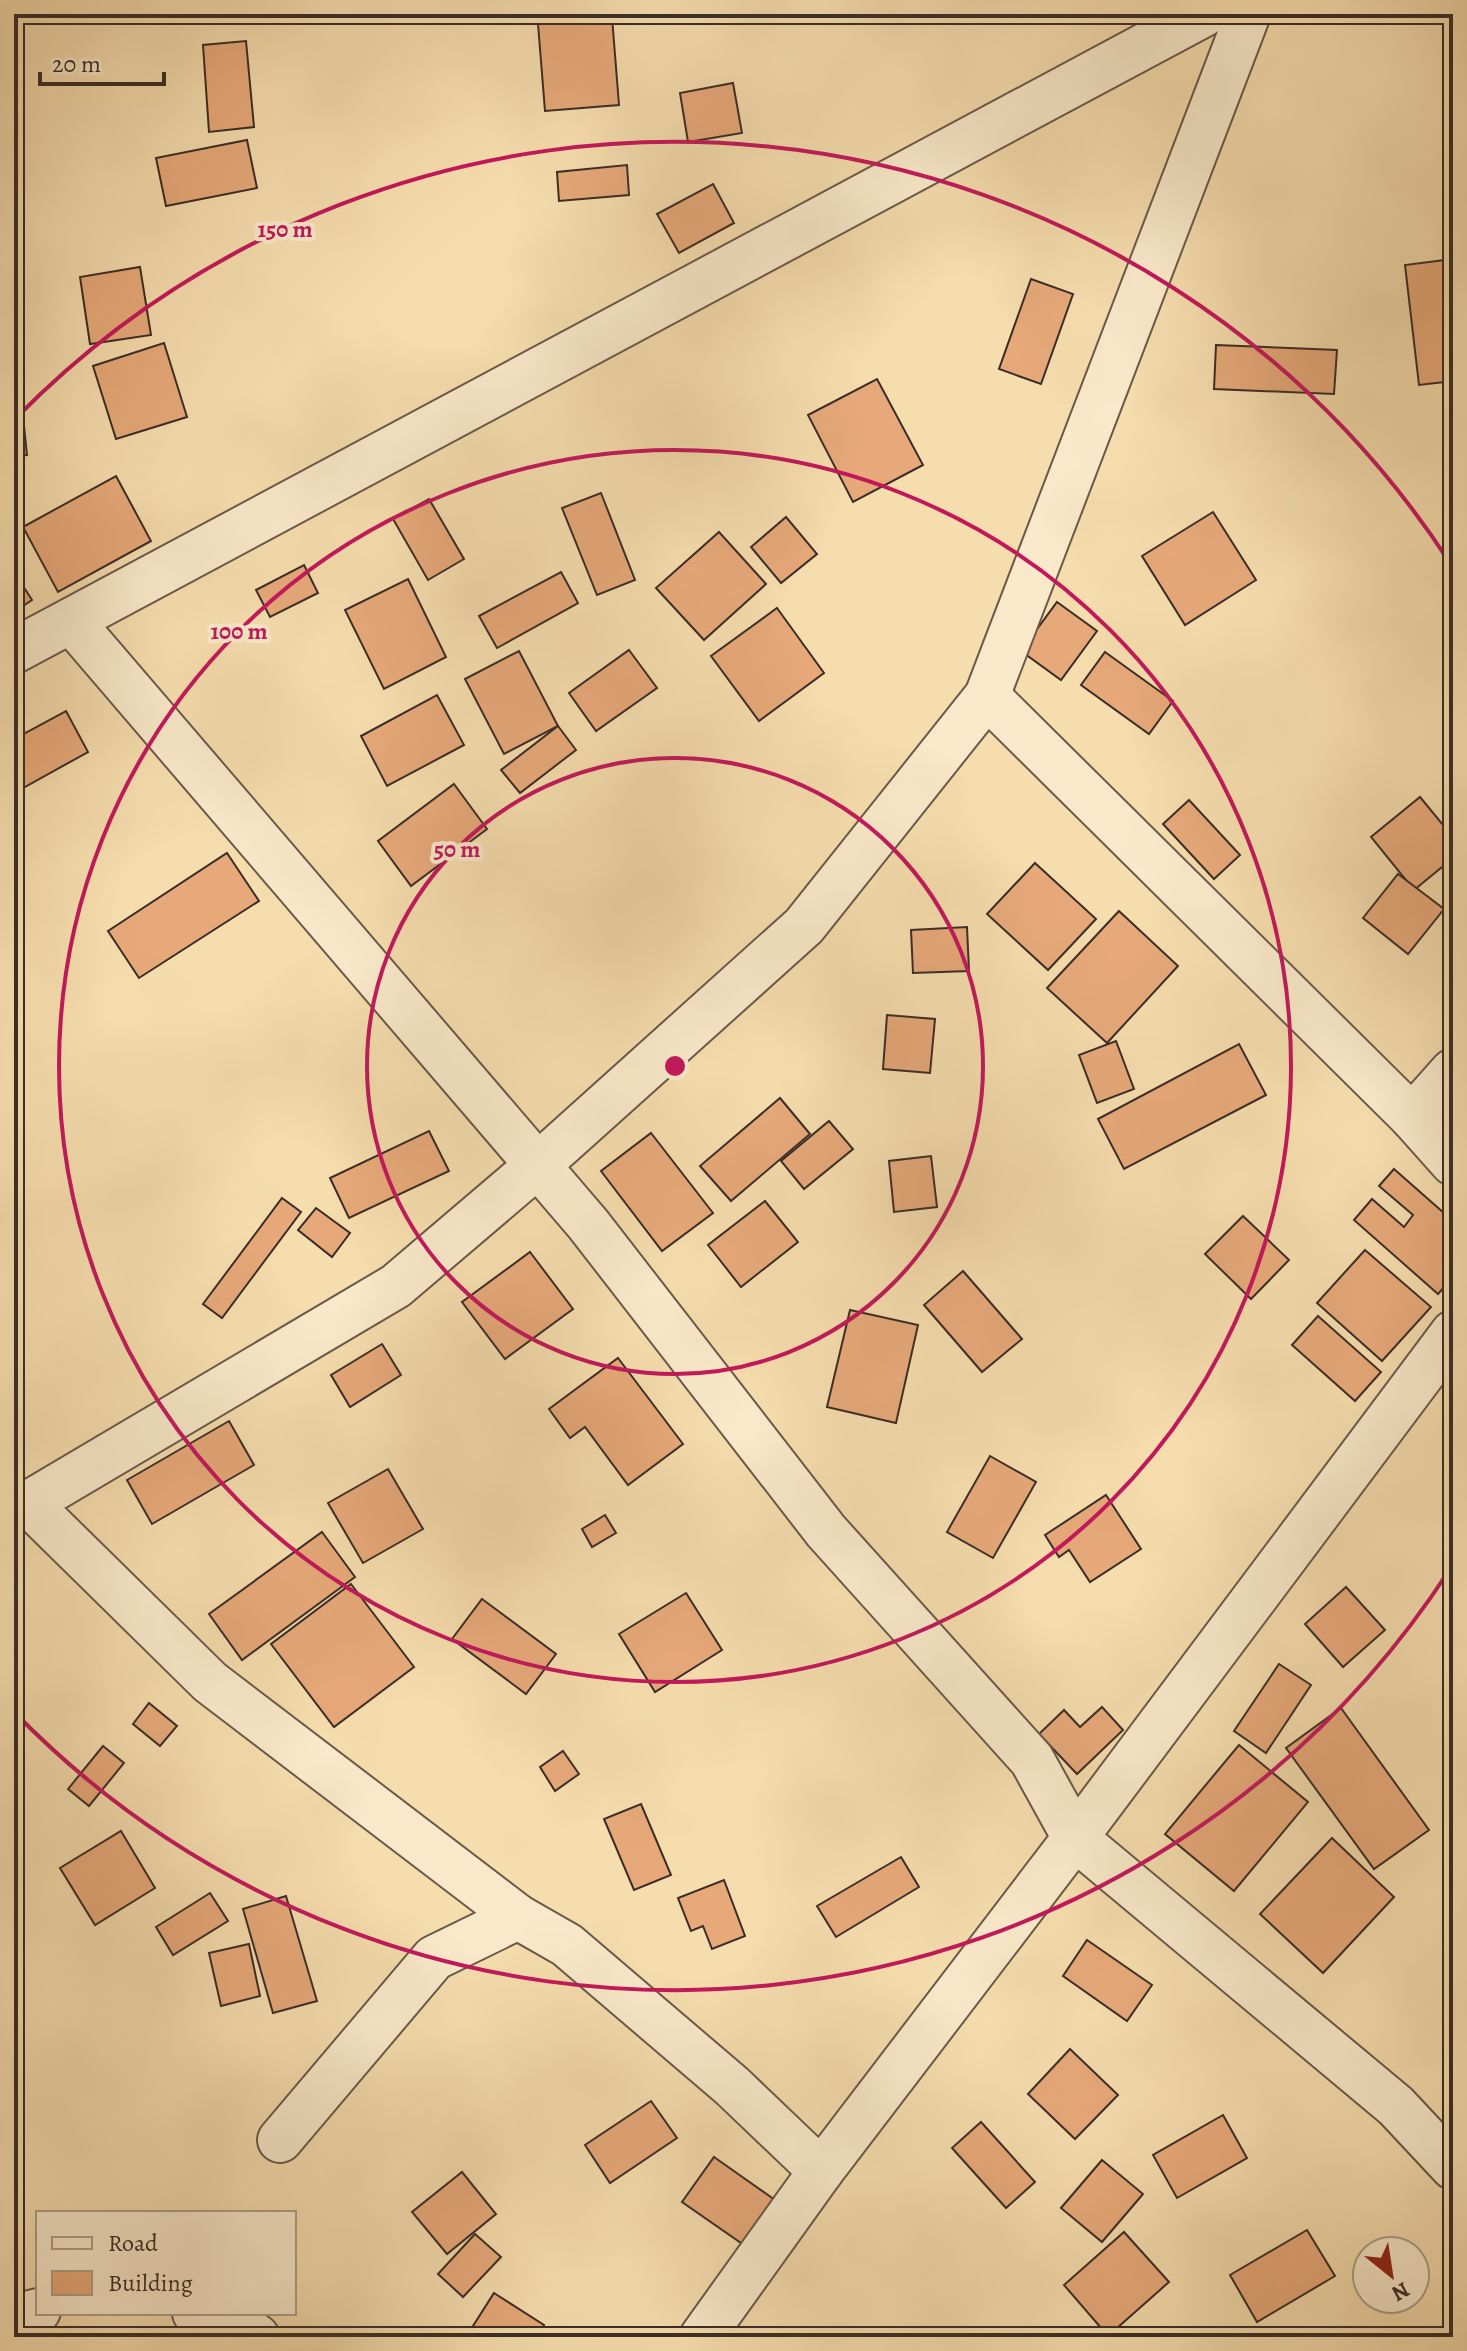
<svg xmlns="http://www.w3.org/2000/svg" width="1467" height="2351" font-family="Alegreya,serif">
<rect width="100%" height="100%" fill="#f6ddae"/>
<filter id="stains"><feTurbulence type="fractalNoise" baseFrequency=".0025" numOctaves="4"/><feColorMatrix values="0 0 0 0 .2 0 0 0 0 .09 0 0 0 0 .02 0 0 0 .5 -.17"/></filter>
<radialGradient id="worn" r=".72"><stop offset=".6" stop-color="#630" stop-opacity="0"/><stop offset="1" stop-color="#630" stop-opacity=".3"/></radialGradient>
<g fill="#e7a97a" stroke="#3a2d27" stroke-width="2">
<path d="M612,17l7,88 -74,6 -7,-87z"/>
<path d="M246,41l8,86 -45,5 -6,-87z"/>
<path d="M733,83l9,50 -54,9 -8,-49z"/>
<path d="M247,140l10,48 -91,18 -10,-48z"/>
<path d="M627,165l2,30 -70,6 -2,-29z"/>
<path d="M713,184l21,39 -55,30 -22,-39z"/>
<path d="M1453,259v122l-34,4 -14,-120z"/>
<path d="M140,267l11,68 -61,9 -10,-67z"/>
<path d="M1031,279l42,15 -32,90 -42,-15z"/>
<path d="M164,343l23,74 -71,22 -23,-73z"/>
<path d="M1216,345l121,5 -3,44 -120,-5z"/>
<path d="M877,379l46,86 -70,37 -45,-87z"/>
<path d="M23,416l4,39 -13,1v-39z"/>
<path d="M116,476l35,65 -93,51 -35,-65z"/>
<path d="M601,493l34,87 -38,15 -35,-87z"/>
<path d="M429,499l35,60 -36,21 -35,-61z"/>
<path d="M1213,512l43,68 -71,45 -43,-69z"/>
<path d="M786,517l31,37 -36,29 -30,-36z"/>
<path d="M719,532l47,52 -62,56 -48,-52z"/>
<path d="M304,565l14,28 -48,24 -14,-27z"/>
<path d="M14,572l18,28 -18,12z"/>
<path d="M561,572l17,31 -81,45 -18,-32z"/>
<path d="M408,579l38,78 -62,32 -39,-79z"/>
<path d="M1057,602l40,29 -36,49 -40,-29z"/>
<path d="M777,608l47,65 -65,48 -48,-65z"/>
<path d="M629,650l28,38 -61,43 -27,-38z"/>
<path d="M519,651l39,75 -54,28 -39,-75z"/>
<path d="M1105,652l68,49 -24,33 -68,-49z"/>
<path d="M437,695l27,50 -77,41 -26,-50z"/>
<path d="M66,711l22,41 -74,41v-54z"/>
<path d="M558,726l18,24 -56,43 -19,-23z"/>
<path d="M454,784l33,45 -76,57 -33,-45z"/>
<path d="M1420,797l33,40v21l-39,32 -43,-53z"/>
<path d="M1189,800l51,55 -26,24 -51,-55z"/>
<path d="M227,853l32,48 -120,77 -31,-47z"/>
<path d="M1035,863l61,56 -48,51 -61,-56z"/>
<path d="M1398,874l46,35 -36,45 -45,-36z"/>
<path d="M1119,911l59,55 -71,77 -60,-55z"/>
<path d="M967,927l2,44 -56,2 -2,-43z"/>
<path d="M887,1015l48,4 -5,54 -47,-4z"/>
<path d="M1116,1041l18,48 -37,14 -18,-48z"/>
<path d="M1239,1044l27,51 -142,74 -26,-50z"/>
<path d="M780,1098l30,36 -79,67 -31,-35z"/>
<path d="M829,1121l24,28 -49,40 -23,-28z"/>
<path d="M429,1131l20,40 -100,47 -19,-40z"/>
<path d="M651,1133l62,80 -51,38 -61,-80z"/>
<path d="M931,1156l6,51 -43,5 -5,-51z"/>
<path d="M1394,1169l59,52v56l-15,17 -84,-74 18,-21 32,28 9,-12 -34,-29z"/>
<path d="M282,1198l19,14 -79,106 -19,-14z"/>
<path d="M765,1201l33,41 -57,45 -33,-42z"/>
<path d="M316,1208l34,25 -18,24 -34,-27z"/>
<path d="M1243,1216l46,44 -38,39 -46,-45z"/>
<path d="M1365,1250l66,57 -49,54 -65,-58z"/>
<path d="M530,1252l43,57 -68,50 -43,-57z"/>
<path d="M963,1271l59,68 -40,33 -58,-67z"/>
<path d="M850,1310l68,15 -22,98 -69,-16z"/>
<path d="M1318,1316l63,56 -26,29 -63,-56z"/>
<path d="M382,1344l19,31 -51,32 -19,-32z"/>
<path d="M618,1358l65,86 -55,41 -43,-58 -15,11 -21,-29z"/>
<path d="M229,1421l25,44 -102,59 -25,-44z"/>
<path d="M990,1456l46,26 -43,76 -46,-26z"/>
<path d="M388,1469l35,60 -60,34 -35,-60z"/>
<path d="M1106,1495l35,54 -51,33 -21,-32 -10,7 -14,-22z"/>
<path d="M605,1515l11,18 -24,14 -10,-18z"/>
<path d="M322,1532l33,45 -113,83 -33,-46z"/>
<path d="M351,1584l63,83 -80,60 -63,-83z"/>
<path d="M1346,1587l39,43 -42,37 -38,-43z"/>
<path d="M686,1593l36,57 -67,42 -36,-58z"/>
<path d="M482,1599l74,55 -30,40 -74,-55z"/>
<path d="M1279,1664l32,21 -45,68 -32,-22z"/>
<path d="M149,1703l28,23 -17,20 -27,-22z"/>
<path d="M1102,1707l21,23 -46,44 -38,-40 25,-24 16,17z"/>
<path d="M1341,1708l88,122 -55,39 -88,-121z"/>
<path d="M1239,1745l69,57 -74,89 -69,-57z"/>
<path d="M103,1746l21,17 -35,43 -21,-17z"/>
<path d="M563,1751l16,23 -24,17 -15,-24z"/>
<path d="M641,1804l30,71 -37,15 -30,-71z"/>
<path d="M121,1831l34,57 -60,37 -35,-57z"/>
<path d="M1332,1838l62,59 -71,76 -63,-59z"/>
<path d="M901,1857l18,30 -83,50 -19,-31z"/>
<path d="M724,1880l21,56 -33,13 -9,-23 -12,5 -13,-33z"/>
<path d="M210,1893l18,28 -55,34 -17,-28z"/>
<path d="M286,1896l31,105 -44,12 -30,-104z"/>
<path d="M1087,1940l65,45 -25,36 -64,-45z"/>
<path d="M249,1944l11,52 -39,10 -12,-53z"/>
<path d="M1070,2049l48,46 -43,44 -47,-45z"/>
<path d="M651,2101l26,37 -67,45 -25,-38z"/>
<path d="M1223,2115l24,43 -70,40 -24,-43z"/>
<path d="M981,2122l54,60 -29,26 -54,-60z"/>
<path d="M714,2157l61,43 -31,45 -62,-43z"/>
<path d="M1102,2160l41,34 -41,48 -41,-34z"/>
<path d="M462,2172l34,42 -49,40 -35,-42z"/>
<path d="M1307,2230l28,46 -78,46 -27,-47z"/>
<path d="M1124,2232l45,50 -61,54 -44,-51z"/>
<path d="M475,2234l26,23 -38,40 -25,-23z"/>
<path d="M494,2293l50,32 -8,12h-70z"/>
</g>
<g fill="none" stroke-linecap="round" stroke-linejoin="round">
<defs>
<g id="minor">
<path d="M72,622l516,602 238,307 206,229 43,78 321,268 57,61"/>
<path d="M14,651l1190,-637"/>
<path d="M987,696l425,421 41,46"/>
<path d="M1412,1117l41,-46"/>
<path d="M28,1503l182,179 308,235"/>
<path d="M14,1512l382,-226 142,-121 266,-239 183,-230 261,-682"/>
<path d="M280,2140l154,-182 84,-41 49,28 165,141 89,85"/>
<path d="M195,2313l39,7 23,17"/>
<path d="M14,2317l24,-6"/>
<path d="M702,2337l119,-166 254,-333 378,-505"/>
</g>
</defs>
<use href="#minor" stroke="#695949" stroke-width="48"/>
<use href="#minor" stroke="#f9e9ca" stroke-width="44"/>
</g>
<g fill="none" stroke="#c2185b" stroke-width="4">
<circle cx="675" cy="1066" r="308"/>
<circle cx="675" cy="1066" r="616"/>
<path d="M1450 1569A924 924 0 0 1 16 1714M16 418A924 924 0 0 1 1450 563"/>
</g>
<circle cx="675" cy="1066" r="12" fill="#c2185b" stroke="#f9e9ca" stroke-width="4"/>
<g font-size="24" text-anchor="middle" font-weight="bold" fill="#c2185b" stroke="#f9e9ca" stroke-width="8" stroke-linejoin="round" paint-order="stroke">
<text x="285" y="237">150 m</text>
<text x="239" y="639">100 m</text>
<text x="457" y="857">50 m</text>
</g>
<rect width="1467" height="2351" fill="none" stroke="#f6ddae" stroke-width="48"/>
<rect x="16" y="16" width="1435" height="2319" fill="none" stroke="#3a2d27" stroke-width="4"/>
<rect x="24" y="24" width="1419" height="2303" fill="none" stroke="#3a2d27" stroke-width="2"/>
<rect x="36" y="2211" width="260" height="104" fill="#f9e9ca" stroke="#ad9e89" stroke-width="2"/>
<rect x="52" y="2237" width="40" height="12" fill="#f9e9ca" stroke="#ad9e89" stroke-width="2"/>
<text x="108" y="2251" font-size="24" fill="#3a2d27">Road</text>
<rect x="52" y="2271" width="40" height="24" fill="#e7a97a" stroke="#ad9e89" stroke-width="2"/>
<text x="108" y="2291" font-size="24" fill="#3a2d27">Building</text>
<g transform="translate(1391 2275) rotate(150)"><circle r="38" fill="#f9e9ca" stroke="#ad9e89" stroke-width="2"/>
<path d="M0-6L14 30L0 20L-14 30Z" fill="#8f2418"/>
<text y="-12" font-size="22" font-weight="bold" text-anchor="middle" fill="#3a2d27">N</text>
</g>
<path d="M40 72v12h124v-12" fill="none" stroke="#3a2d27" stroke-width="4"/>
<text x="52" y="72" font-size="24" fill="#3a2d27" stroke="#f9e9ca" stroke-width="6" paint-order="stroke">20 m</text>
<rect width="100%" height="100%" filter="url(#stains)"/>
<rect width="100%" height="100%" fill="url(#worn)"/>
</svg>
